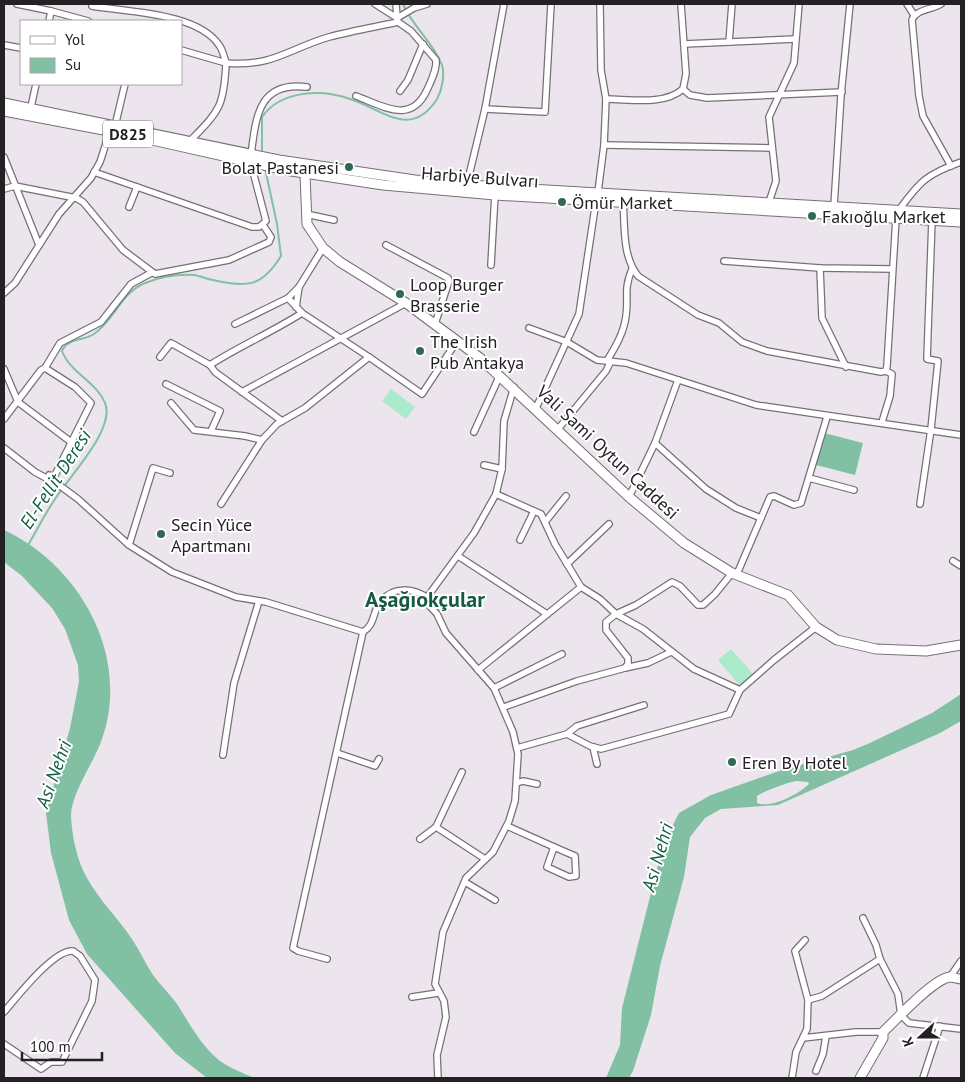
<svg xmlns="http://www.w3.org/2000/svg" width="965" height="1082" font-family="'PT Sans',sans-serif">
<rect width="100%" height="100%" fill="#ede5ed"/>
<g fill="#abeacb">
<path d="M391,389l24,18 -9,12 -24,-18z"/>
<path d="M731,649l23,26 -13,12 -23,-27z"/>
</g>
<g fill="#81c0a2" fill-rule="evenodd">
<path d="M824,433l39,10 -8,32 -39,-10z"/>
<path d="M4,530c75,35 126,124 99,206 -7,24 -32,56 -32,80 1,20 6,45 16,62 12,22 31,40 45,61 8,12 13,24 21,36 7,10 17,19 24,29 13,20 24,42 43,57 10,7 23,12 34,17h-47l-32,-25 -88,-99 -18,-34 -18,-67 -5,-40 24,-85 9,-46 -1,-17 -13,-36 -13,-21 -30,-32 -18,-14z"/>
<path d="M961,694v27l-21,12 -162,72 -57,4 -16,9 -15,19 -6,40 -24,89 -9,49 -18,56 -4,7h-23l14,-33 2,-37 41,-163 16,-32 32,-18 71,-25 71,-20 17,-7 62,-30zM798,781l10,1 1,2c-10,10 -38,25 -52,19v-7c6,-4 33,-15 41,-15z"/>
</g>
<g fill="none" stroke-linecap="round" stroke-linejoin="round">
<g stroke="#81c0a2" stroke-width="2">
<path d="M262,153v-36c19,-27 59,-28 88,-18 32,10 61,41 87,0 5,-9 8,-24 5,-34 -9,-23 -30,-39 -39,-61"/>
<path d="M28,545c9,-15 17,-31 27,-46 13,-21 61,-70 50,-96 -8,-21 -35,-30 -43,-52 5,-13 22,-10 32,-17 21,-15 27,-41 51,-51 15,-6 33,-9 49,-8 6,1 13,4 19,5 34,8 49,7 68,-24l-4,-32 -12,-56"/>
</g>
<defs>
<g id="street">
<path d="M17,4l34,7"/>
<path d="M94,4l-2,2c36,6 106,7 127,39 4,5 5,12 7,18"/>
<path d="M375,4l22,14 -1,-14"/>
<path d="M907,4l7,11"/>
<path d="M941,4c-9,6 -25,5 -29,16l7,76 4,20 28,50"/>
<path d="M49,21l2,-10 37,10"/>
<path d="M729,42l3,-38"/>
<path d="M684,44l111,-5"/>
<path d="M4,45l17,3"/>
<path d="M181,50l45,13"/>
<path d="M683,89l7,6 17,3 135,-6"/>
<path d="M400,91l8,-11 15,-36"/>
<path d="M356,96c27,10 55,29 71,-6 4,-9 10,-20 9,-30l-25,-29 -13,-9"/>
<path d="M606,99c23,0 58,7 77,-10l3,-15 -5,-70"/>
<path d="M31,107l5,-23"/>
<path d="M485,109l60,3 6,-108"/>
<path d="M115,126l10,-42"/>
<path d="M189,142c30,-31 35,-34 37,-79 47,4 62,-14 103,-26 23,-6 46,-10 69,-15l-1,-4 17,-10 13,-4"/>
<path d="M604,145l168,3"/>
<path d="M251,155c5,-38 7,-74 56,-68"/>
<path d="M4,157l35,88"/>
<path d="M94,172l158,55h7l7,-6 -15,-57"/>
<path d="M466,188l19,-79 19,-105"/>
<path d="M4,189l11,-3 61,12 7,4 40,48 32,24 74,-14 40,-18 2,-5 -8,-12"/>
<path d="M598,192l6,-47 2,-46 -5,-29 -1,-66"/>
<path d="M623,202c2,24 -1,54 15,74l60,39 21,8 23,19 25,9 114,21 5,-1 1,-5 9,-148"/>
<path d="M769,202l7,-21 -7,-64 25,-54 5,-59"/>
<path d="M834,206l7,-111 9,-91"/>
<path d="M129,207l8,-20"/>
<path d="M899,210c21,-29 28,-36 62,-48"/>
<path d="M306,214l28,6"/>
<path d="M386,245l62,33 1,3 -14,43"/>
<path d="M323,248l-24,39 -11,11 14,15 67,44"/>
<path d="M724,261l96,7 72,1"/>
<path d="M491,265l4,-71"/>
<path d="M820,268l2,50 24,49"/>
<path d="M4,293l11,-10 44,-69 32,-36 9,-16 10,-31"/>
<path d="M296,307l3,-20"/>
<path d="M235,324l53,-26"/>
<path d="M529,328l38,14 30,18 29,3 130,42 205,30"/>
<path d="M160,357l11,-14 39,22"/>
<path d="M608,359c8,-13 16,-27 18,-43 3,-20 -3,-25 6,-47"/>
<path d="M45,368l15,-25 41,-21 30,-38 20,-11"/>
<path d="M4,369l14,33 53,40"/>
<path d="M166,384l54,27 -9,20"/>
<path d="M242,392l164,-89"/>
<path d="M171,403l23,27 51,6 17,4 15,-16 28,-16 64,-51 53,37 35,-53"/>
<path d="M536,408l43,-94 17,-113"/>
<path d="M4,419l37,-49 4,-2 30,19 16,16 -37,74 -5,-2"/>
<path d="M282,421l-67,-49 -5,-7c30,-19 62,-33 92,-52"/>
<path d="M882,422l8,-26 2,-22 -6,-3"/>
<path d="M558,429l48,-58 5,-10"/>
<path d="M474,432l26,-57"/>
<path d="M655,443l51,46 30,19 25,10"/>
<path d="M4,448l31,24 24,13 19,14 51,46 43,27 64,25 30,5 97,30c13,-8 9,-21 18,-31 13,-15 31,-13 47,-3"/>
<path d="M484,465l18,4"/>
<path d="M809,478l45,12"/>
<path d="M496,494l45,20 14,30 26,43 19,12 16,15 20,-9 36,-23 8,4 18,19h5l12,-11 17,-21"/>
<path d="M629,497l26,-54 23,-63"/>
<path d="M221,504l41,-64"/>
<path d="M920,504l11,-75 7,-68 -11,-2 5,-139"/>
<path d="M545,522l21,-26"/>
<path d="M520,540l14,-29"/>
<path d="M129,545l24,-77 17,5"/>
<path d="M458,556l89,58"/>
<path d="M953,561l8,5"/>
<path d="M567,564l42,-40"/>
<path d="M737,574l33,-77 4,-1 20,9 7,-2 26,-86"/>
<path d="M625,668l23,-5 23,-11"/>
<path d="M478,670l103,-83"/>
<path d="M494,688l68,-34"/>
<path d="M504,707l73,-26 48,-13 3,-4v-6l-22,-28v-8l10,-8 27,15 51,40 46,21"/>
<path d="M567,734l10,-8 67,-21"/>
<path d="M593,747l4,17"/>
<path d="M517,748l50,-14 23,12 11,3 128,-35 11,-24 34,-30 42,-33"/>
<path d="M337,753l38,13 4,-7"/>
<path d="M223,755l11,-72 25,-82"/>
<path d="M517,783l6,-2 14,3"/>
<path d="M507,826l47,21"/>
<path d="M436,827l26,-55"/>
<path d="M420,839l16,-12 49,32"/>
<path d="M554,847l21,9 1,20 -7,1 -22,-10z"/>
<path d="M465,882l30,18"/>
<path d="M863,918l13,27 4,14"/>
<path d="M327,959l-29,-8 -5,-3 70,-316"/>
<path d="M950,977l11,-16"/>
<path d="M412,997l26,-4"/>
<path d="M808,1000l14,-4 58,-37 18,35 3,21 8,8 52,6"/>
<path d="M4,1012c13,-15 50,-63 69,-61l7,5 15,24 -3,21 -30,61h-11l-10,7 -37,-25"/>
<path d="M803,1038l53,-6h27"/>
<path d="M816,1071l7,-17 3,-18"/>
<path d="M438,1078l-1,-23 9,-38 -2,-16 -9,-17 8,-52 23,-54 27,-26 16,-31 6,-20 3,-47 -5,-22 -19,-44 -48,-55 -9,-19 -10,-11 1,-7 46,-63 22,-39 6,-25 2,-48 10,-34"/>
<path d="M792,1078l4,-26 11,-23 1,-29 -13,-49 10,-11"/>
<path d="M923,1078l17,-52"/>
</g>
<g id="secondary">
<path d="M305,174l2,50 16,24 17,14 66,41 74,55 149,139 55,46 48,30 56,22 28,32 21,13 39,9 50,2 35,-6"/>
<path d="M860,1078l23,-40v-6c13,-12 50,-53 67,-55 3,0 8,2 11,2"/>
</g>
<g id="primary">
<path d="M4,103l275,57 136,20 81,7 465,27"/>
<path d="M4,111l126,24 155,35 98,15 112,10 466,27"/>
</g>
</defs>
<use href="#street" stroke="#767076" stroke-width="8"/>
<use href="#secondary" stroke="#767076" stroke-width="11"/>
<use href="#primary" stroke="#767076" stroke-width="11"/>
<use href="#street" stroke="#fff" stroke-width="5.5"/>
<use href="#secondary" stroke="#fff" stroke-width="9"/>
<use href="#primary" stroke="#fff" stroke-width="9"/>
</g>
<g fill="#316950" stroke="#fff" stroke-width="2">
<circle cx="349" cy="167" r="5"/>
<circle cx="562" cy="202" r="5"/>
<circle cx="812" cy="216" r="5"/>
<circle cx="400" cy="294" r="5"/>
<circle cx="420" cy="351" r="5"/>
<circle cx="161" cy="534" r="5"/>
<circle cx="732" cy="762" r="5"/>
</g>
<g text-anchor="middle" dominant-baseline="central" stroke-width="4" stroke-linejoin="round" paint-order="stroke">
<rect fill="#fff" stroke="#656465" stroke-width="1" x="103" y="120.5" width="50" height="27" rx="4"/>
<g font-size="16" font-weight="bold" fill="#232123">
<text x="128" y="134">D825</text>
</g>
<g font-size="18" fill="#232123" stroke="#fff" text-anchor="start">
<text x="339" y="167" text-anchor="end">Bolat Pastanesi</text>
<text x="572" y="202">Ömür Market</text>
<text x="822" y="216">Fakıoğlu Market</text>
<text x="410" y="284">Loop Burger<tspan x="410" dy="21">Brasserie</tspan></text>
<text x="430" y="341">The Irish<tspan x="430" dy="21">Pub Antakya</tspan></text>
<text x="171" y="524">Secin Yüce<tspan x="171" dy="21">Apartmanı</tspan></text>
<text x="742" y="762">Eren By Hotel</text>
</g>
<g font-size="18" fill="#232123" stroke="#fff">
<text transform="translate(480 177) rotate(4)">Harbiye Bulvarı</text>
<text transform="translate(608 452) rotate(43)">Vali Sami Oytun Caddesi</text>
</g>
<g font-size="19" font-style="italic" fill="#0e5d41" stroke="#fff">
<text transform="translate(55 479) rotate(-57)">El-Fellit Deresi</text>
<text transform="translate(53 774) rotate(-70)">Asi Nehri</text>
<text transform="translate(657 857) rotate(-74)">Asi Nehri</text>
</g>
<g font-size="22" font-weight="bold" fill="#165a40" stroke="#fff">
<text x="425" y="599">Aşağıokçular</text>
</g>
</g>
<rect width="965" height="1082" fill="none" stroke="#232123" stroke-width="10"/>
<rect x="20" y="20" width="162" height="65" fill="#ffffff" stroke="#a7a6a7"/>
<rect x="30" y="36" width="25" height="8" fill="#ffffff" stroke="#a7a6a7"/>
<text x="65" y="45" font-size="15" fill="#232123">Yol</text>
<rect x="30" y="58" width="25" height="15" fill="#81c0a2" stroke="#a7a6a7"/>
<text x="65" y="70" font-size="15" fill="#232123">Su</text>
<g transform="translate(920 1037) rotate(249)" stroke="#ffffff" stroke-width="4" paint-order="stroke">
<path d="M0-4L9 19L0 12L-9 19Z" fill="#232123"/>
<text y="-8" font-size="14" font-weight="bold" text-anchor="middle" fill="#232123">K</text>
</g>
<path d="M22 1052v8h80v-8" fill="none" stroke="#232123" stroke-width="2.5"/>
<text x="30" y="1052" font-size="15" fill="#232123" stroke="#ffffff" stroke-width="4" paint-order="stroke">100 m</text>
</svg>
